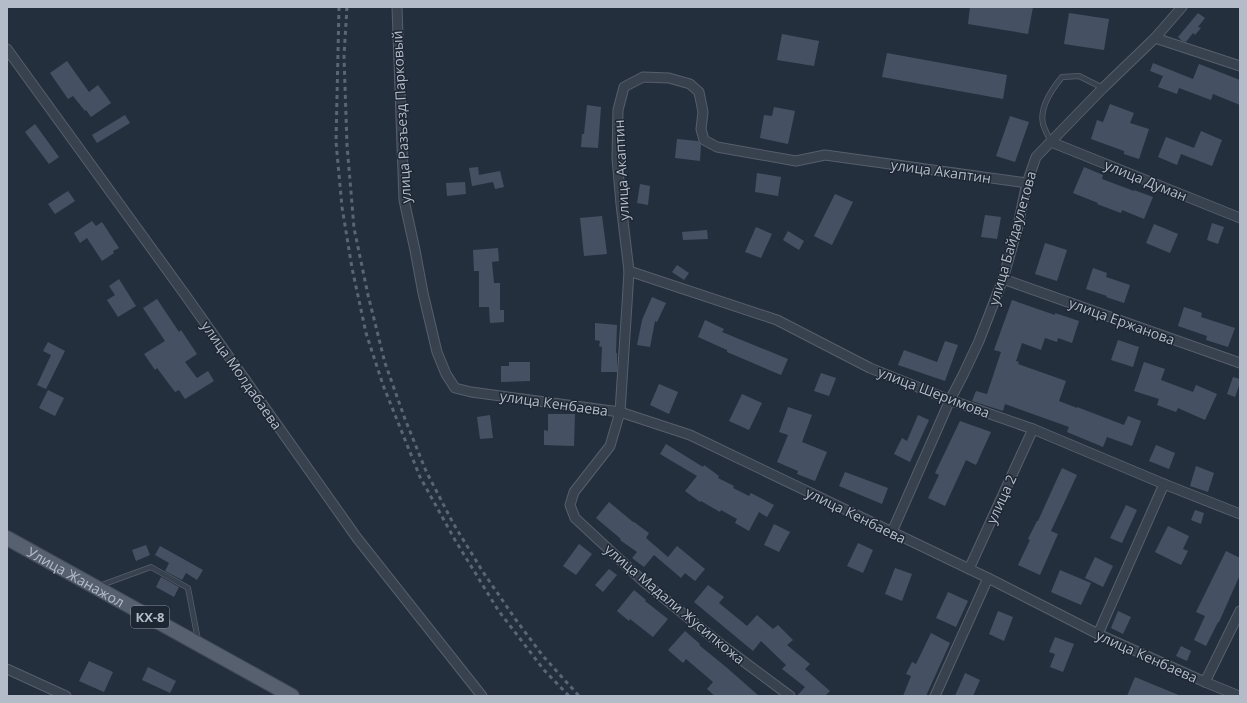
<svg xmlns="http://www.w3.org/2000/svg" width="1247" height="703" font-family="'Open Sans',sans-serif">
<rect width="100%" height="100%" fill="#242f3e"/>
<g fill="#455162">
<path d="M970,7h63l-5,27 -60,-10z"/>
<path d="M1069,13l40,6 -5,31 -40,-6z"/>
<path d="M1198,13l7,5 -7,9 3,1 -6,7 -2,-2 -7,9 -4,-1 -4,-4z"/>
<path d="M782,34l37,7 -5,25 -37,-6z"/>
<path d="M887,53l120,22 -4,24 -121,-22z"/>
<path d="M67,61l22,31 9,-7 13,18 -20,14 -5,-7 -1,1 -12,-15 -5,3 -18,-26z"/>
<path d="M1153,63l40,16 6,-15 41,16v25l-27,-11 -2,6 -32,-12 -2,6 -19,-7 5,-11 -13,-5z"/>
<path d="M1110,104l24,9 -4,10 19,6 -10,30 -15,-5v-3l-33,-12 6,-19 6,2z"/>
<path d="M587,105l14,2 -3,41 -17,-1 1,-13h2z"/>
<path d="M774,107l21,4 -7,33 -28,-6 4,-23 8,1z"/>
<path d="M125,115l5,8 -33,20 -5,-8z"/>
<path d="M1010,116l19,6 -14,40 -19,-6z"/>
<path d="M35,124l24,33 -10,7 -24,-32z"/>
<path d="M1201,131l21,9 -10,26 -31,-12 -4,11 -19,-8 8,-20 28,11z"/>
<path d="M677,139l21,2 3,4 -1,16 -25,-3z"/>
<path d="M478,167l1,8 21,-4 4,16 -9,2 -2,-7 -21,4 -3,-18z"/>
<path d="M1084,167l19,8 -1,4 32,12v-1l19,7 -9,22 -22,-9 -1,3 -24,-9 1,-1 -25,-10z"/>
<path d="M757,173l24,4 -3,19 -23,-4z"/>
<path d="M465,182l1,12 -19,2 -1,-13z"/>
<path d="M640,184l10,2 -2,19 -11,-2z"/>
<path d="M68,191l7,10 -20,13 -7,-10z"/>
<path d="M835,194l18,8 -21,43 -18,-9z"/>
<path d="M985,215l16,2 -4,22 -16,-2z"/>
<path d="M602,216l5,38 -23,2 -4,-38z"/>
<path d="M92,221l4,5 6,-4 17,26 -6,3 1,2 -12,8 -15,-23 -7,5 -6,-10z"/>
<path d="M1212,223l12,4 -6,17 -11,-4z"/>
<path d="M1154,224l24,10 -8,19 -24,-10z"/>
<path d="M756,227l16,7 -11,24 -16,-6z"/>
<path d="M707,230l1,9 -25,1 -1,-8z"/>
<path d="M788,231l16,10 -5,9 -16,-10z"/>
<path d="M1045,243l22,7 -10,31 -22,-7z"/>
<path d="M498,248l1,13 -7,1 2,21h6v27h4v12l-14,1 -1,-16h-10v-36h-5l-1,-21z"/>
<path d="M677,265l12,8 -5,7 -12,-8z"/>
<path d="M1093,268l14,5 -1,4 24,8 -6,18 -18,-6 1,-1 -21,-7z"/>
<path d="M119,279l17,27 -18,11 -11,-17 8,-5 -6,-9z"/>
<path d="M652,297l14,6 -9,19 -2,-1 -5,26 -13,-2 5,-25z"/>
<path d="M157,299l22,33 2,-2 16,24 -12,8 12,16 11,-7 6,10 -29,18 -6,-9 -4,2 -18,-24 -2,2 -11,-16 21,-13 -22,-33z"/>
<path d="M1012,300l43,15v-2l24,8 -7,22 -14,-5 -1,4 -12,-4 -4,12 -19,-7 -6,18 3,1 -1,2 48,17 -7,20 18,7v-1l47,18 4,-9 13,5 -9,25 -25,-9 -4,10 -36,-15 2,-5 -64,-23 -2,7 -31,-10 4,-10 11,3 14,-42 -7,-2z"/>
<path d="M1184,307l18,6 -1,4 34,11 -7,19 -22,-7 1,-4 -29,-10z"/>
<path d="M705,320l19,9 -2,3 66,27 -7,16 -54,-23v-2l-29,-13z"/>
<path d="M595,323l22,2 -1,28h1v19h-16l1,-25 -3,-1 1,-5 -5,-1z"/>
<path d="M1118,340l21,7 -6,20 -22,-7z"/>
<path d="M945,341l13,4 -13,36 -47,-16 6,-15 33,12z"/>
<path d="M48,342l17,9 -19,38 -9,-4 14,-30 -8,-4z"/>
<path d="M509,362h21v19l-29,1v-16h8z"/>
<path d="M1144,362l21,7 -4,11 32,12 3,-7 21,9 -12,26 -27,-12 -2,4 -19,-7 2,-6 -25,-8z"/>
<path d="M821,373l15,5 -7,18 -15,-5z"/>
<path d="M1233,377l7,2v4l-5,14 -8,-3z"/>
<path d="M659,384l19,8 -9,22 -19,-9z"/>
<path d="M48,390l16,8 -9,18 -16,-8z"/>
<path d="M742,394l20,9 -13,27 -20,-9z"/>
<path d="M788,407l24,8 -10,27 25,10 -12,29 -18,-7 1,-3 -21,-9 11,-27 -9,-3z"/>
<path d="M548,414h27l-1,32 -30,-1v-15l4,1z"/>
<path d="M490,415l3,23 -13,1 -3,-22z"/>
<path d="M918,415l11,5 -19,42 -16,-8 8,-16 5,3z"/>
<path d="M960,421l31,11 -15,33 -10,-5 -21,46 -17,-8 11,-23 -4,-2z"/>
<path d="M666,444l37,23 1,-2 15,11 -1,2 16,8 -1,2 16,8 2,-3 23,12 -7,12 -8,-5 -10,19 -14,-8 2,-4 -16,-9 -1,2 -19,-11 -1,1 -15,-11 12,-15 -37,-22z"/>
<path d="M1156,445l19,8 -6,16 -20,-8z"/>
<path d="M1196,466l18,7 -6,19 -18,-6z"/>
<path d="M1062,468l15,7 -26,56 7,3 -18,41 -22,-10 12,-25 -2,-1 9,-18h1z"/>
<path d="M845,472l43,16 -6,16 -43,-18z"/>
<path d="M609,502l24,20h1l15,11 -3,5 22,19 9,-11 28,23 -10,12 -10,-8 -4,5 -27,-23 -10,12 -12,-9 5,-6 -17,-12 1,-1 -25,-21z"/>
<path d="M1126,505l11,5 -15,33 -12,-5z"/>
<path d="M1195,510l9,3 -3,11 -10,-4z"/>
<path d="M774,524l16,8 -11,20 -15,-7z"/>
<path d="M1168,526l21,10 -6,13 5,2 -7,14 -26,-13z"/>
<path d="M858,543l15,7 -10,23 -16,-7z"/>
<path d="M579,544l13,10 -16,21 -13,-9z"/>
<path d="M146,545l4,10 -14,6 -4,-11z"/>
<path d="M160,546l43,24 -6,10 -11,-7 -4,7 -17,-9 4,-8 -14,-8z"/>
<path d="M1226,551l14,7v17l-21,47h-1l-12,24 -12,-6 11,-24 -9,-4z"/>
<path d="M1095,557l18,9 -10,21 -18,-9z"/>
<path d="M895,568l17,6 -10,27 -17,-7z"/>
<path d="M609,569l8,6 -14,17 -8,-7z"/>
<path d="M1060,570l31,13 -10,22 -30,-13z"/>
<path d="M161,577l18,10 -5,10 -18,-10z"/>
<path d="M708,585l16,12 -5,6 28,23 10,-11 16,14 5,-4 15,15 -6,5 23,19 -5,5 25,22 -5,5h-28l8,-9 -23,-18 4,-4 -25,-24 -8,10 -59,-49z"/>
<path d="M634,590l12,10 -1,1 23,18 -15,18 -23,-18 -1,2 -12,-10z"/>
<path d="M948,592l20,9 -12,26 -20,-9z"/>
<path d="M998,611l15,6 -9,24 -15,-7z"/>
<path d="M1118,611l13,6 -8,17 -12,-6z"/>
<path d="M685,631l15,13 -1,1 27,22 33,29h-44l-8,-7 6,-7 -27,-23 -3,4 -15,-13z"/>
<path d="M931,633l19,10 -24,53h-23l8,-20 -5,-2 6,-12 4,2z"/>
<path d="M1055,637l19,7 -11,28 -13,-5 5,-13 -6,-2z"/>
<path d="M1181,646l10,5 -4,10 -11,-5z"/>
<path d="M89,661l24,11 -9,20 -25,-11z"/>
<path d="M148,667l28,14 -6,12 -28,-13z"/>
<path d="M965,673l15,7 -7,16h-18z"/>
<path d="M1135,677l46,19h-54z"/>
</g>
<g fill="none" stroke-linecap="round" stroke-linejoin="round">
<defs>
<g id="lane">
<path d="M1051,142c-3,-6 -6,-12 -8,-18 -4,-17 9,-35 19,-47l17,-1 24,12"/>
<path d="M99,586l52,-19 37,21 10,52"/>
</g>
<g id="street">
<path d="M397,7l7,193 11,50 8,43 14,59 9,22 9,14 16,4 149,20 70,23 298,143 110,56 107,48 34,14"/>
<path d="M1155,38l85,28"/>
<path d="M7,49l179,247 171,242 125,158"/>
<path d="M1051,142l189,76"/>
<path d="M629,271l148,49 93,48 80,32 83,29 131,55 76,30"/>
<path d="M1003,279l237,84"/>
<path d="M892,532l58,-132 13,-25 16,-34 24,-62 14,-49 10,-47 9,-26 67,-69 52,-50 27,-31"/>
<path d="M969,569l64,-140"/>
<path d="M1098,634l66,-150"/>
<path d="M7,669l59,27"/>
<path d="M1205,682l35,-71"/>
<path d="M790,696l-67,-50 -79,-64 -69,-64 -5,-13 4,-13 36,-46 10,-34 7,-108 2,-33 -8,-67 -4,-46 1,-48 6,-23 19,-10 26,1 21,6 9,8 4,20 -2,17 3,11 13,7 79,14 29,-6 202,28"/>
<path d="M935,696l53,-118"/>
</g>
<g id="primary">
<path id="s1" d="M7,538l285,158"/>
</g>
</defs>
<use href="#lane" stroke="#565f6c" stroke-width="6"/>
<use href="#street" stroke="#565f6c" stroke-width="11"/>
<use href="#primary" stroke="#414a57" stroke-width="16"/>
<use href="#lane" stroke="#38414e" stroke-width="4.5"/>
<use href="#street" stroke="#38414e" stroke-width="9"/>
<use href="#primary" stroke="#56606e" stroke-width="14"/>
<g stroke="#5a6575" stroke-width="3" stroke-dasharray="4 4" stroke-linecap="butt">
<path d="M339,7l-3,135 6,65 10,61 14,65 17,52 37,92 35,63 43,70 46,60 25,26"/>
<path d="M347,7l-3,49 3,89 7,83 14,67 17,68 20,56 21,52 27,52 30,49 33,48 27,36 36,40"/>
</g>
</g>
<g text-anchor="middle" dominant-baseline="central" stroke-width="3" stroke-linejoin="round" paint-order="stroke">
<rect fill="#1d2633" stroke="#878f9c" stroke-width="1" x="131" y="606" width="38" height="22" rx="3"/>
<g font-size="13" font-weight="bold" fill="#b4bcc9">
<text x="150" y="617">КХ-8</text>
</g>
<g font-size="14" fill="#b4bcc9" stroke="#1d2633">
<text transform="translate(401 117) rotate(-93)">улица Разъезд Парковый</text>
<text transform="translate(621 170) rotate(-93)">улица Акаптин</text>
<text transform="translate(941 171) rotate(8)">улица Акаптин</text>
<text transform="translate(1146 180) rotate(22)">улица Думан</text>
<text transform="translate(1012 238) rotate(-74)">улица Байдаулетова</text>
<text transform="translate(1122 321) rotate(20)">улица Ержанова</text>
<text transform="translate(242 375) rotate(55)">улица Молдабаева</text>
<text transform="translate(934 392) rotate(21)">улица Шеримова</text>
<text transform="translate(554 403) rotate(8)">улица Кенбаева</text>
<text transform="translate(1001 499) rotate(-65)">улица 2</text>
<text transform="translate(856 515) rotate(26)">улица Кенбаева</text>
<text stroke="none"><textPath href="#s1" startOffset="79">Улица Жанажол</textPath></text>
<text transform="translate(675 604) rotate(40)">улица Мадали Жусипкожа</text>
<text transform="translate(1147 656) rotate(24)">улица Кенбаева</text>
</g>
</g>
<rect width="1247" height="703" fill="none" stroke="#b4bcc9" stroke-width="16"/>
</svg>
